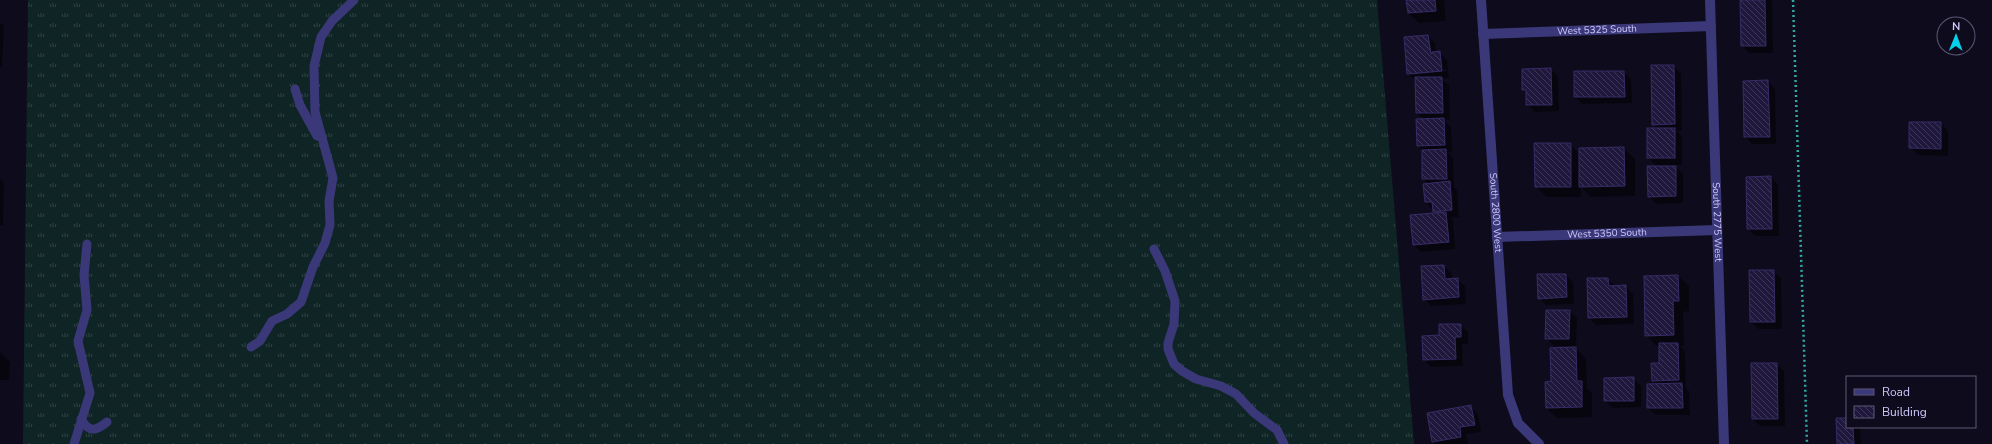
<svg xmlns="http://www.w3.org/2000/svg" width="1992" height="444" font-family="'Nunito Sans',sans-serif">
<defs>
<pattern id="grass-tufts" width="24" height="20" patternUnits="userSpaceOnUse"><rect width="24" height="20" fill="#0f2525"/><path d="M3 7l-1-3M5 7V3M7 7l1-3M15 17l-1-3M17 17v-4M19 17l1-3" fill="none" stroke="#314346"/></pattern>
<pattern id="building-back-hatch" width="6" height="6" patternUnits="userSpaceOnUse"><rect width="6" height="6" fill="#20183c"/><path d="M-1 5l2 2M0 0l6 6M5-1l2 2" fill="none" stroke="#3f3859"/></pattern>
</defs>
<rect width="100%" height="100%" fill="#0e0c1c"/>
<path fill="url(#grass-tufts)" d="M28,0h1349l37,444h-1391z"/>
<g fill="#0007" fill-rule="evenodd">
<path d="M1407,0h37l2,21 -27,2 -11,-10z"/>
<path d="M1741,0h31l1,53h-24l-7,-7z"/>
<path d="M0,23l4,3 -2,41h-2z"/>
<path d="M1428,36l7,7 1,10 3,-1 8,8 2,18 -7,1 7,6 1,35h-6l7,7 1,25h-4l5,6 1,29 3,3 2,27 -9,1 3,2 2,29 -34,3 -7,-7 22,-31 -10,-12 3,-18 -6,-5v-28l-5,-5 6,-26 -7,-7 -1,-32 -8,-7 -3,-36zM1447,69v2l-34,4v-2z"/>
<path d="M1674,66l7,7 1,58h-5l5,5v29h-27l-7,-8 10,-28 -5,-5z"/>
<path d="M1551,69l7,8 1,34 -24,1 -8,-8v-10l-4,-5z"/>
<path d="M1624,72l7,7 1,24 -50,1 -7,-7z"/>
<path d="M1768,81l7,8 1,55h-24l-7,-7z"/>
<path d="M1941,123l7,8v25l-30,-1 -8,-7z"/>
<path d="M1570,144l10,10v-5l44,-1 11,11v37l-44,1 -10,-10v10h-35l-10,-11z"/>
<path d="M1676,167l7,7v29l-27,1 -7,-8z"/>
<path d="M1771,177l7,8 1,51h-24l-7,-7z"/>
<path d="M0,179l4,4 -1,42h-3z"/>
<path d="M1444,266l7,7 1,6h5l8,7 1,18 -35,2 -7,-7z"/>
<path d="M1773,271l8,7 1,51h-24l-7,-7z"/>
<path d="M1566,275l7,7 1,22 -28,1 -7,-7z"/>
<path d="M1678,276l11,10v25l-6,1 1,34h-4l5,5 1,37 3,3 1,24h-34l-8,-7 9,-24 -4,-4 7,-16v-18h-4l-10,-11z"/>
<path d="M1608,279l7,7h11l7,8 1,30 -38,1 -7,-7z"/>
<path d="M1570,311l7,7 -1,28h-22l-8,-8z"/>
<path d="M1460,325l8,7v12h-6l1,22 -32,1 -7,-7 17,-24z"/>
<path d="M1576,348l10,11 1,29 5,5v24l-35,1 -11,-10 6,-26z"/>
<path d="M0,352l10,10 -1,18h-9z"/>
<path d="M1777,364l7,7 1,55h-25l-7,-7z"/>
<path d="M1633,378l8,8v21l-29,1 -7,-7z"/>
<path d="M1471,407l7,7 3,18 -15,2 2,10h-32l-3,-3z"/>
<path d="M1847,419v8h13l1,17h-23z"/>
</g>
<g fill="url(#building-back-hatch)" stroke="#372b67">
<path d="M1406,0h29l1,11 -28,2z"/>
<path d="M1740,0h25l1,46h-25z"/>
<path d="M1428,35l3,19 1,-2 8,-1 2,20 -35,3 -3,-37z"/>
<path d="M1651,65h23l1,59 -23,1z"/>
<path d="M1551,68l1,37h-26v-15h-4v-21z"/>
<path d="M1574,71h50l1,26h-51z"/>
<path d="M1415,77h27l1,36h-27z"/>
<path d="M1768,80l2,57h-26l-1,-56z"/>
<path d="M1444,118l1,27 -28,1 -1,-27z"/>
<path d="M1909,122h32v27l-32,-1z"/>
<rect x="1647" y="128" width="28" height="30"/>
<path d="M1534,143h37v44h-36z"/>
<path d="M1624,147l1,39 -46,1v-39z"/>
<path d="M1446,149l1,30h-25v-29z"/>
<path d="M1647,166h29v30l-28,1z"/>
<path d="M1771,176l1,53h-25l-1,-52z"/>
<path d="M1450,181l2,29 -19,2 -1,-10h-7l-2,-18z"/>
<path d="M1446,212l3,30 -36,3 -3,-30z"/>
<path d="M1444,265l1,14 13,-1 1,19 -36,3 -2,-34z"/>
<path d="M1749,270h25l1,52h-25z"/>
<path d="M1537,274h29l1,23 -29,2z"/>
<path d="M1678,275l1,26h-6l1,34 -29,1 -1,-60z"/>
<path d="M1587,278h21l1,8 17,-1 1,32 -39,1z"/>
<path d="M1546,310h24l-1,29h-24z"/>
<path d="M1439,324h22v13h-6l1,22 -33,1 -1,-24 17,-1z"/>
<path d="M1659,343h19l1,37 -27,1 -1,-18h8z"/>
<path d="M1576,347l1,34h5v26l-36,1 -1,-26 6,-1 -1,-33z"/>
<path d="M1751,363h26l1,56h-26z"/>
<path d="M1634,377v24h-30v-23z"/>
<path d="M1682,383l1,25h-36v-24z"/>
<path d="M1471,405l4,20 -15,2 1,10 -29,5 -5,-29z"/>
<path d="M1836,418h11v9h6l1,17h-17z"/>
</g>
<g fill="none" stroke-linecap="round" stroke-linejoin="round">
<path stroke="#30a9a3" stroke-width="2.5" stroke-dasharray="2 3" stroke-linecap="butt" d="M1793,0l14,444"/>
<g stroke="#3b3879" stroke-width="9">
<path d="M295,89l5,16 17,31"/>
<path d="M1154,249l11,22 10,30 -1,23 -6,19v6l6,15 8,7 14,8 25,7 15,8 18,19 23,17 7,14"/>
<path d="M251,347l9,-6 12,-20 15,-7 14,-12 12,-35 12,-24 5,-18 -1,-24 4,-23 -18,-66 -1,-46 7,-29 11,-16 22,-21"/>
<path d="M81,419c8,14 15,12 26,3"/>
<path d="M74,444l16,-51 -12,-52 9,-31 -3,-35 3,-31"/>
</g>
<g stroke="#3b3879" stroke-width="10">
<path id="s1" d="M1481,0l27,395 10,28 21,21"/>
<path id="s2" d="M1710,0l14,444"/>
<path id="s3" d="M1483,34l228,-8"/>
<path id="s4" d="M1497,237l220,-7"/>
</g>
</g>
<g text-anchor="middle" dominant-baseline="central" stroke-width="3" stroke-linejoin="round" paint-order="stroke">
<g font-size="10" fill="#cec8fd" stroke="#0e0c1c">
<text stroke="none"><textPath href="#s3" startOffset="114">West 5325 South</textPath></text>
<text stroke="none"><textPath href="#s1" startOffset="213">South 2800 West</textPath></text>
<text stroke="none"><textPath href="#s2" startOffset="222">South 2775 West</textPath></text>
<text stroke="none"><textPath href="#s4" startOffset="110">West 5350 South</textPath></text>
</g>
</g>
<rect x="1846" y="376" width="130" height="52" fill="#0e0c1c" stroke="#5b5776"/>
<rect x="1854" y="389" width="20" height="6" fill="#3b3879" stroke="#5b5776"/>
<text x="1882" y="396" font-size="12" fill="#cec8fd">Road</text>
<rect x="1854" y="406" width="20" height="12" fill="url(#building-back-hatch)" stroke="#5b5776"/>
<text x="1882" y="416" font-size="12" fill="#cec8fd">Building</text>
<g transform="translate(1956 36) rotate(1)"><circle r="19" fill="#0e0c1c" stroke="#5b5776"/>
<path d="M0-3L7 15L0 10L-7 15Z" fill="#07d1ea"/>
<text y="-6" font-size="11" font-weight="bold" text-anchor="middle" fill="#cec8fd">N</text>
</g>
</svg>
